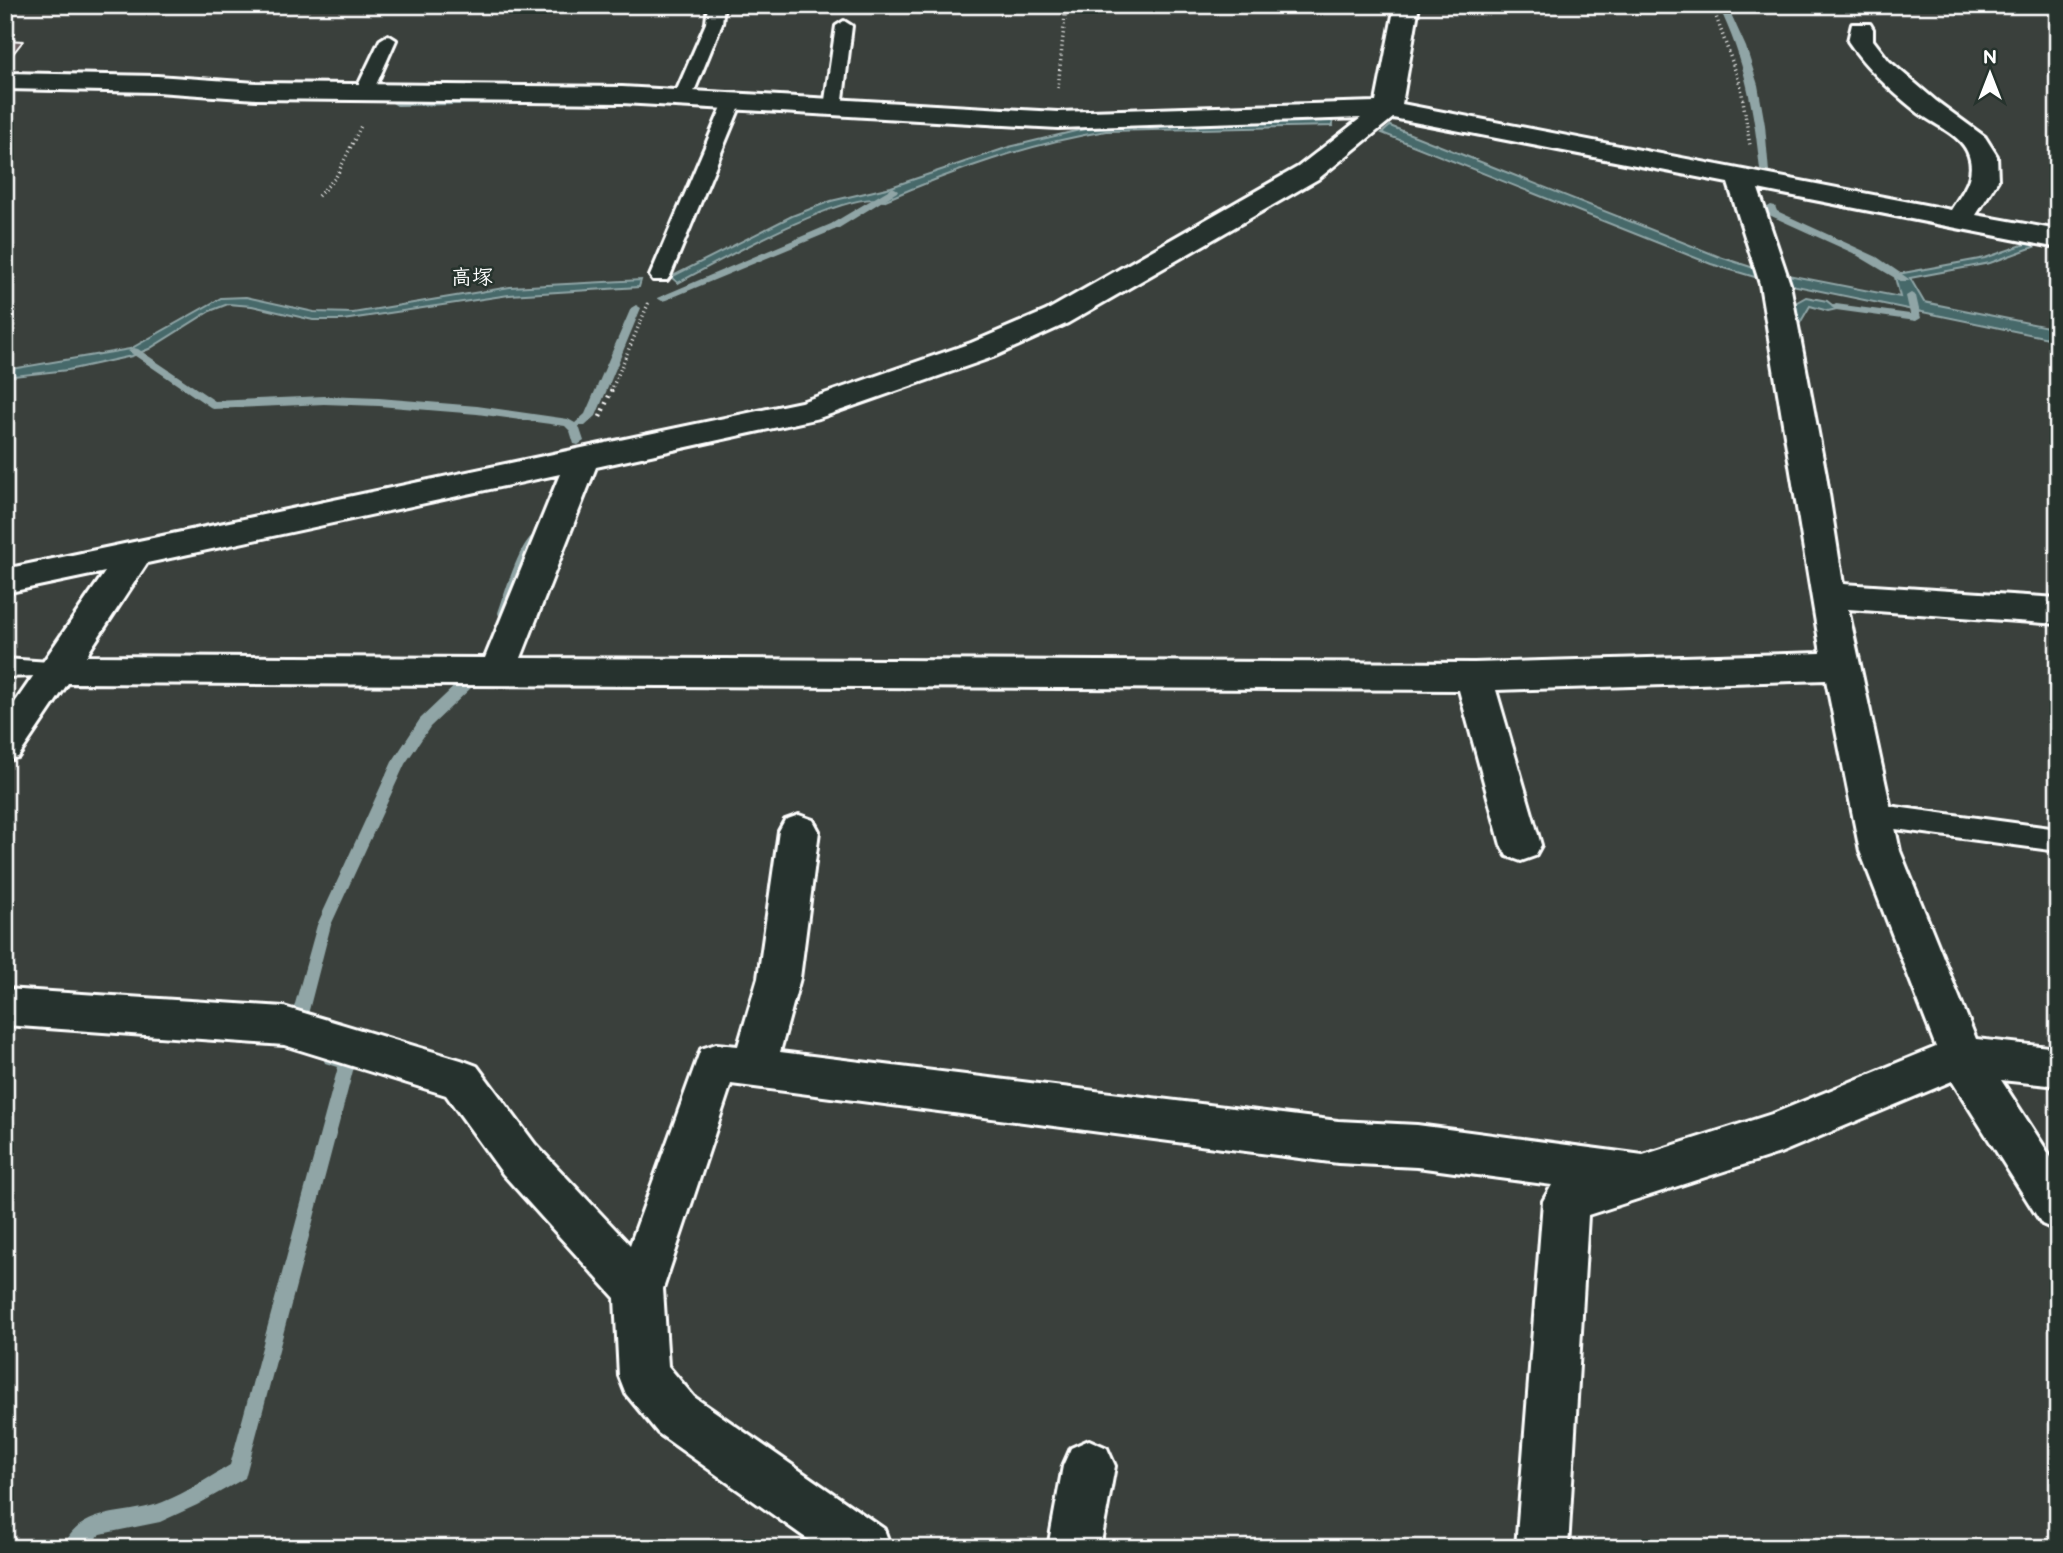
<svg xmlns="http://www.w3.org/2000/svg" width="2063" height="1553" font-family="'Balsamiq Sans','Klee One',sans-serif">
<rect width="100%" height="100%" fill="#3a403c"/>
<filter id="ink" filterUnits="userSpaceOnUse"><feTurbulence type="fractalNoise" baseFrequency=".0143" numOctaves="2"/><feDisplacementMap in="SourceGraphic" scale="14" xChannelSelector="R" yChannelSelector="G"/><feConvolveMatrix kernelMatrix="1 2 1 2 8 2 1 2 1" color-interpolation-filters="sRGB"/></filter>
<g filter="url(#ink)">
<g fill="#46696b" stroke="#90a5a6" stroke-width="2">
<path d="M750,109l420,15 162,-4 1,6 -227,5c-78,13 -151,39 -223,70 -31,-15 -171,64 -205,82l-7,-6 121,-61 39,-15 60,-14 118,-40 79,-19 -89,-1 -78,-8 -172,-7z"/>
<path d="M1390,126l330,131 37,12 143,28 -5,-20 3,-3 87,-16 46,-16 8,3 -49,18 -80,15 14,24 134,27v11l-300,-62 -47,-14 -329,-131z"/>
<path d="M641,280l-2,7 -130,8 -166,25h-30l-61,-14 -24,-2 -18,7 -61,38 -17,7 -64,14 -63,7v-7l125,-21 91,-51 25,-1 68,15 39,1 157,-26z"/>
<path d="M1806,297l21,4 10,8 -9,2 -18,-5 -10,17 -10,-1v-16z"/>
</g>
<g fill="none" stroke-linecap="round" stroke-linejoin="round">
<g fill="#90a5a6" fill-rule="evenodd">
<path d="M1718,5h9l19,42 12,38 7,40 4,47 -9,-2c-6,-60 -15,-110 -42,-165z"/>
<path d="M515,99l5,3 -2,2 -121,2 -5,-3 5,-3z"/>
<path d="M720,106l47,2 5,3 -5,3 -50,-3 -2,-2z"/>
<path d="M893,187l5,3 -1,2 -58,36 -173,72 -4,1 -5,-3 174,-74z"/>
<path d="M1771,205l4,1 2,5 100,46 32,22 -1,2h-8l-47,-28 -84,-38 -3,-7z"/>
<path d="M1911,293l5,3 5,22 -5,3 -80,-11 -5,-3 5,-3 74,10 -4,-18z"/>
<path d="M636,305l5,3 -45,108 -11,10h-6l5,15 -6,4 -4,-1 -4,-13 -5,-5 -88,-12 -98,-8 -55,-2 -111,5 -85,-58 6,-3 4,1 77,52 109,-5 55,2 98,8 91,13 7,4 10,-9 46,-106z"/>
<path d="M535,534l6,4 -17,36 -14,39 -1,3h-10l-1,-3c6,-17 22,-73 37,-79z"/>
<path d="M468,677l7,5 -2,4 -43,41 -25,37 -74,161 -24,93 -2,5 -6,2 -6,-2 -2,-5 26,-93 75,-163 28,-43 43,-41z"/>
<path d="M331,1051l22,7 2,5 -110,415 -48,27 -37,17 -59,12 -17,14h-21c17,-43 64,-31 100,-46 23,-9 45,-24 67,-37l108,-398 -13,-4 -2,-5 2,-5z"/>
</g>
</g>
<path fill="#695d5f" stroke="#fff" stroke-width="2" d="M5,40l18,1 -15,19 -3,-1z"/>
<g fill="none" stroke-linecap="round" stroke-linejoin="round">
<defs>
<g id="lane">
<path d="M708,5h16l-2,18 -31,76 -3,4h-12l-3,-4 33,-76z"/>
<path d="M844,21l8,5 -10,81 -9,5 -9,-5 12,-81z"/>
<path d="M388,35l8,5 -24,54 -3,4h-12l-3,-4 26,-54z"/>
<path d="M733,97l9,5 -72,174 -3,4h-14l-3,-4 74,-174z"/>
<path d="M5,659l60,4 3,6 -3,6 -60,2z"/>
<path d="M1873,804l185,25v22l-185,-25 -9,-4 -4,-7 4,-7z"/>
</g>
<g id="street">
<path d="M1395,5h24l-17,99 549,106c11,-17 25,-33 18,-54 -6,-22 -37,-32 -53,-45 -26,-21 -50,-43 -68,-70l4,-17h18l3,5v11l16,21 47,40 49,36 12,19 1,24 -22,35 82,15v18l-300,-59 32,95 36,191 17,109 215,14v26l-210,-15 52,242 76,188 82,9v38l-57,-6 57,88v63l-16,-7 -90,-143 -172,72 -192,62 -20,333h-52l27,-347 9,-16 -135,-18 -79,-4 -607,-79 -68,205 5,77 26,31 190,132 7,19h-71l-162,-115 -32,-39 -7,-18 -4,-78 -112,-124 -57,-79 -162,-50 -279,-20v-36l279,18 177,53 16,6 58,78 95,101 71,-196 15,-5 22,2 20,-68 21,-147 6,-11 14,-5 14,5 6,11 -19,147 -20,74 558,69 79,4 226,30 132,-42 161,-66 -76,-196 -34,-171 -330,10 45,155 -6,11 -14,5 -14,-5 -6,-11 -42,-155 -1391,-7 -50,74 -13,4v-44l100,-145 -100,21v-24l796,-167 170,-59 75,-32 252,-144 63,-49 -303,10 -436,-25 -366,-4 -99,-7 -152,-3v-16l152,3 99,7 366,4 436,25 318,-10zM1393,118l335,65 32,101 61,369 -347,10 -953,-5 75,-191 223,-49 174,-61 75,-34 250,-144zM560,474l-75,184 -399,-2 61,-93z"/>
<path d="M1089,1440l18,8 8,18 -15,82h-52l15,-82 8,-18z"/>
</g>
</defs>
<use href="#lane" stroke="#fff" stroke-width="6"/>
<use href="#street" stroke="#fff" stroke-width="6"/>
<g stroke="#fff" stroke-width="3.5" stroke-dasharray="1 3.5" stroke-linecap="butt">
<path d="M1712,5l29,82 9,59"/>
<path d="M1058,88l8,-83"/>
<path d="M318,196l18,-19 25,-51"/>
<path d="M611,391l38,-89"/>
</g>
<path stroke="#fff" stroke-width="4.5" stroke-dasharray="2 5" stroke-linecap="butt" d="M600,417l12,-28"/>
<use href="#lane" fill="#26332d" fill-rule="evenodd"/>
<use href="#street" fill="#26332d" fill-rule="evenodd"/>
</g>
</g>
<g text-anchor="middle" dominant-baseline="central" stroke-width="5" stroke-linejoin="round" paint-order="stroke">
<g font-size="21" font-weight="bold" fill="#fff" stroke="#26332d">
<text x="472" y="277">高塚</text>
</g>
</g>
<rect width="2063" height="1553" fill="none" stroke="#26332d" stroke-width="28"/>
<rect x="14" y="14" width="2035" height="1525" fill="none" stroke="#fff" stroke-width="2.5" filter="url(#ink)"/>
<g transform="translate(1990 74)" stroke="#26332d" stroke-width="5" paint-order="stroke">
<path d="M0-5L12 26L0 18L-12 26Z" fill="#ffffff"/>
<text y="-10" font-size="19" font-weight="bold" text-anchor="middle" fill="#ffffff">N</text>
</g>
</svg>
